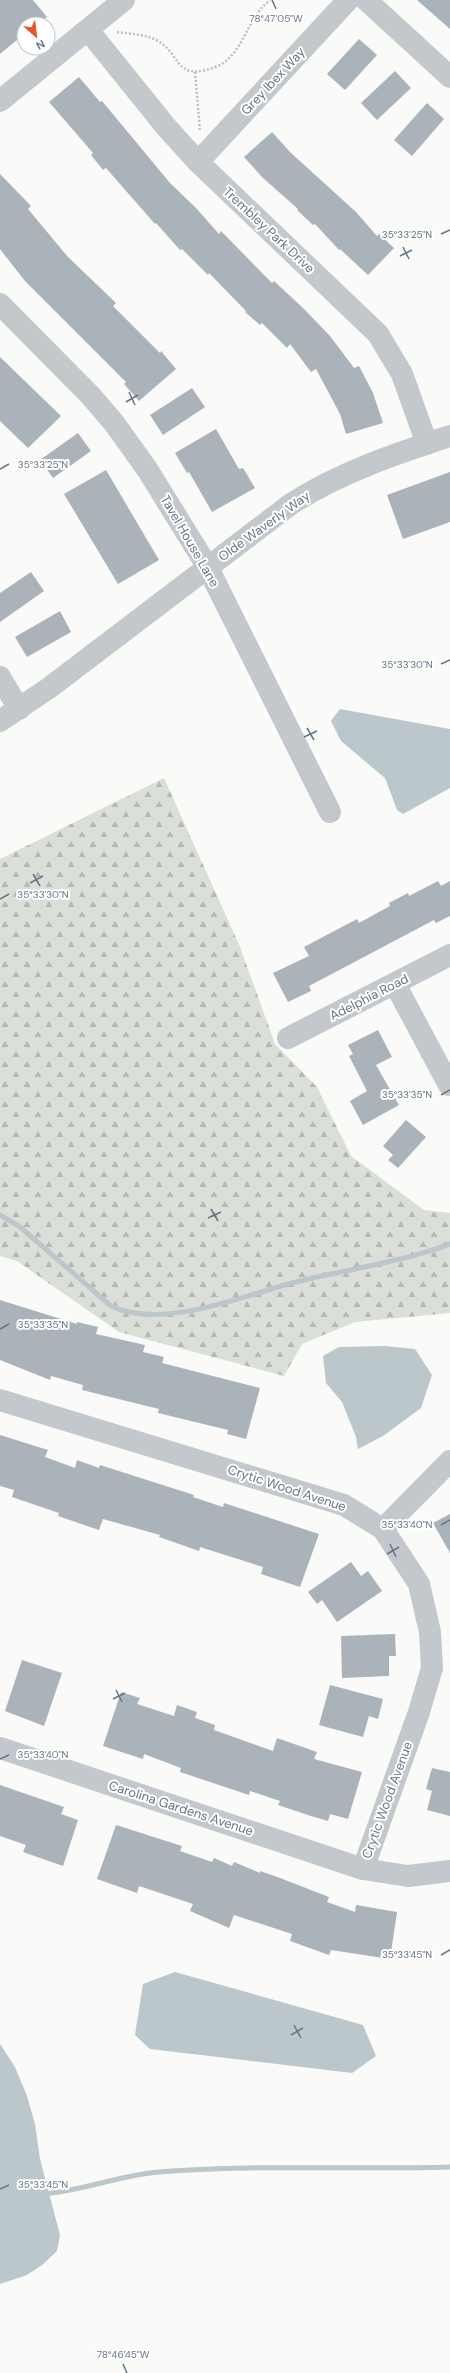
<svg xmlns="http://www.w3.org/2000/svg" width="450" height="2373" font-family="'DM Sans',sans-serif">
<defs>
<pattern id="forest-firs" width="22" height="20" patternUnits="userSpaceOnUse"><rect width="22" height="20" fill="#dadfd7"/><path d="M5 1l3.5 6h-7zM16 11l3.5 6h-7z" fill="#b4b9b4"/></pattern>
</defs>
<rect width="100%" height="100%" fill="#fafaf8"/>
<path fill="url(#forest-firs)" d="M164,778l76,169 35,97 42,43 34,69 73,54 26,3v100l-95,9 -53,22 -18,32 -165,-44 -102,-71 -17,-5v-397z"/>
<g fill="#bbc7cb">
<path d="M340,709l110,20v59l-47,26 -6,-4 -12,-32 -44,-37 -10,-20z"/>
<path d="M385,1346l30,3 17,26 -11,33 -38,28 -25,13 -2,-12 -14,-35 -16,-19 -3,-27 16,-9z"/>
<path d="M175,1972l188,53 13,31 -24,17 -202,-24 -15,-14 8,-51z"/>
<path d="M0,2044l15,23 12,29 8,28 5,35 20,76 -3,16 -15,14 -15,10 -27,9z"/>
</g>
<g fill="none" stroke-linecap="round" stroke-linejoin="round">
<g stroke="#bbc7cb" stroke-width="5">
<path d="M0,1215l19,11 92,80c53,25 135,-12 189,-25 50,-12 101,-19 150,-37"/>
<path d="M43,2194c39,-3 77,-19 116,-22 96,-8 194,-2 291,-5"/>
</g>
</g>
<g fill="#aab3b9">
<path d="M0,0h33l14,17 -10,7h-13v10l-24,20z"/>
<path d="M417,0h33v29z"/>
<path d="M359,39l18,16 -32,35 -18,-16z"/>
<path d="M395,71l16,17 -34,32 -16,-17z"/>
<path d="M79,77l21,25 2,-1 68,82 26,25 23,26 2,-3 51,52 2,-2 28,26 28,29 24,32 5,-2 14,27 10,30 -37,11 -6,-20 -24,-45 -5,3 -21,-28 -3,4 -25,-25 -2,2 -15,-13 1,-1 -37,-38 -1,2 -26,-26 -2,1 -24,-27 -1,1 -49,-56 -3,2 -12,-15 2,-2 -44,-51z"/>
<path d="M427,103l17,16 -32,37 -18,-16z"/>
<path d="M272,132l18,20 66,60 21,24 2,-2 15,14 -26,27 -28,-26 -1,1 -24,-26 -2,1 -16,-15 1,-1 -36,-32 -18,-20z"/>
<path d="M0,174l31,32 -3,3 40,48 48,46 -3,3 47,47 1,-2 15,18 -37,32 -15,-17 2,-2 -101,-101 -25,-32z"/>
<path d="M0,357l61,59 -33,32 -28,-27z"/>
<path d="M192,388l13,19 -42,28 -13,-20z"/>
<path d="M216,429l23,40 4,-1 12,20 -43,24 -23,-40 -2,1 -12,-20z"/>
<path d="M78,433l13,18 -38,27 -13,-18z"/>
<path d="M106,470l53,90 -41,24 -54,-90z"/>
<path d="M450,472v50l-47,17 -16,-44z"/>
<path d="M31,572l13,19 -44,31v-29z"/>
<path d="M60,611l11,21 -44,25 -12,-20z"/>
<path d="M438,881l3,5 9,-5v35l-14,7 -2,-3 -125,66 2,5 -23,11 -15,-29 36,-17 -5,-9 53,-28 2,4 31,-17 -1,-3 19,-10 1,3z"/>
<path d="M378,1030l14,27 -16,8 23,40 -36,20 -13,-24 17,-10 -18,-35 4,-2 -5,-9z"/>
<path d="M406,1120l20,17 -28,31 -10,-8 5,-5 -10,-9z"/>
<path d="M0,1300l77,24v-2l21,5 -2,7 49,11 -2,7 21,5 -2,6 98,25 -14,51 -19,-5 1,-4 -70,-17 1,-4 -77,-19 1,-5 -32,-9 -1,4 -50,-20z"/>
<path d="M0,1435l48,15 -3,7 30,11 2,-8 22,8 1,-3 94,30 -1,2 30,10 1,-4 95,31 -19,53 -39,-13 2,-7 -63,-20 -1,4 -40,-14 1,-2 -57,-16 -4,11 -41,-14 1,-3 -47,-16 2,-7 -14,-4z"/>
<path d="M450,1514v39l-17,-30z"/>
<path d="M351,1562l10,14 7,-5 14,20 -45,31 -15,-22 -5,4 -9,-12z"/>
<path d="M395,1634l1,22h-7v20l-47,2 -1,-42z"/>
<path d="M22,1660l40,13 -18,53 -39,-15z"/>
<path d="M330,1685l53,14 -5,20 -9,-3 -6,21 -44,-12z"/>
<path d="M121,1692l19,6 -3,6 37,12 3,-11 20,7 -2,6 20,7 -1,5 59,21 4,-13 40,14 -3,7 48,13 -14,47 -18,-5 -2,7 -17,-5 -33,-11 2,-4 -30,-10 -1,4 -69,-23 1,-4 -37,-14 -1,5 -40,-13z"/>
<path d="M432,1768l18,4v44l-23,-6 5,-19 -6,-2z"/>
<path d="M0,1785l64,22 -3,7 17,6 -15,46 -40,-14 3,-7 -26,-9z"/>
<path d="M116,1825l66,21 -2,5 32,11 2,-4 18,8 2,-4 26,11v-2l20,7 49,19 -2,5 28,10 1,-7 41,7 -7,47 -59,-9 -2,5 -39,-14 2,-7 -58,-19 -5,13 -39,-17 3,-7 -54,-18 -2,7 -40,-14z"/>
</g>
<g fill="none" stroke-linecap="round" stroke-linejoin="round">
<g stroke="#bbbfc2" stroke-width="2.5" stroke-dasharray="2 2" stroke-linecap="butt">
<path d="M117,32c14,2 29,2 41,9 21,12 18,37 48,29 7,-2 17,-5 22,-11 18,-16 21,-43 42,-59"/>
<path d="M195,72l5,59"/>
</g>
<g stroke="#c3c8cc" stroke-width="22">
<path d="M366,0l84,77"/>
<path d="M88,30l79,98 31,34 180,172 24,40 25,70"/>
<path d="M0,101l124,-101"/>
<path d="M198,162l150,-162"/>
<path d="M0,304l90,91 24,28 33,46 60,97 123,246"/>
<path d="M0,677l19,32"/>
<path d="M0,721l49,-33 242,-184c50,-32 104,-50 159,-68"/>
<path d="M395,984l54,101"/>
<path d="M288,1038l162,-83"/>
<path d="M0,1400l344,105 39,24 36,55 11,48 2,36 -13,44 -56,157"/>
<path d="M383,1529l67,-68"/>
<path d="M0,1748l363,121 45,7 42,-5"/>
</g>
</g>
<path fill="none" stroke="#657683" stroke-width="1.5" d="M272,0l4,9M441,234l9,-4M403,247l6,12M400,256l12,-6M129,392l6,13M126,402l12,-7M0,469l9,-5M441,664l9,-4M307,728l7,12M304,737l13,-6M33,874l7,12M30,883l13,-7M0,899l9,-5M441,1095l9,-5M211,1209l7,12M208,1218l13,-6M0,1329l9,-5M441,1525l9,-5M390,1544l6,13M387,1554l12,-7M116,1690l6,12M113,1699l12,-6M0,1759l9,-4M441,1955l9,-5M294,2025l7,13M291,2035l12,-7M0,2189l9,-4M123,2364l4,9"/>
<g text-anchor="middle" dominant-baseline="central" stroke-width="4" stroke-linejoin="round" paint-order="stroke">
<g font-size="13" fill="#657683" stroke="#fff">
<text transform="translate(273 81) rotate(-47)">Grey Ibex Way</text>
<text transform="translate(269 230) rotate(43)">Trembley Park Drive</text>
<text transform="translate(264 526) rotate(-36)">Olde Waverly Way</text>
<text transform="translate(190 541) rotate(60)">Tavel House Lane</text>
<text transform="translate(369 997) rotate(-27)">Adelphia Road</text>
<text transform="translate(287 1488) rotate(18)">Crytic Wood Avenue</text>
<text transform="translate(387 1800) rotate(-70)">Crytic Wood Avenue</text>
<text transform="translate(181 1808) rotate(18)">Carolina Gardens Avenue</text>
</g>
</g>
<g font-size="10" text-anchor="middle" fill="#657683" stroke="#fff" stroke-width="4" stroke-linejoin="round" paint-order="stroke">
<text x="276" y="22">78°47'05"W</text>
<text x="407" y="238">35°33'25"N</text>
<text x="43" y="468">35°33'25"N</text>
<text x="407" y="668">35°33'30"N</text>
<text x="43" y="898">35°33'30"N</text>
<text x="407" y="1098">35°33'35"N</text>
<text x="43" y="1328">35°33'35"N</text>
<text x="407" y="1528">35°33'40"N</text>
<text x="43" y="1758">35°33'40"N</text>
<text x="407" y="1958">35°33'45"N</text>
<text x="43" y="2188">35°33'45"N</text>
<text x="123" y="2358">78°46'45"W</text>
</g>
<g transform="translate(36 36) rotate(152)"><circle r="19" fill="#ffffff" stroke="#c1c8cd"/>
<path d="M0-3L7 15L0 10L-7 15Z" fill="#e4572e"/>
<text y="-6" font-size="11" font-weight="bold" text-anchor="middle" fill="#657683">N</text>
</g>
</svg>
